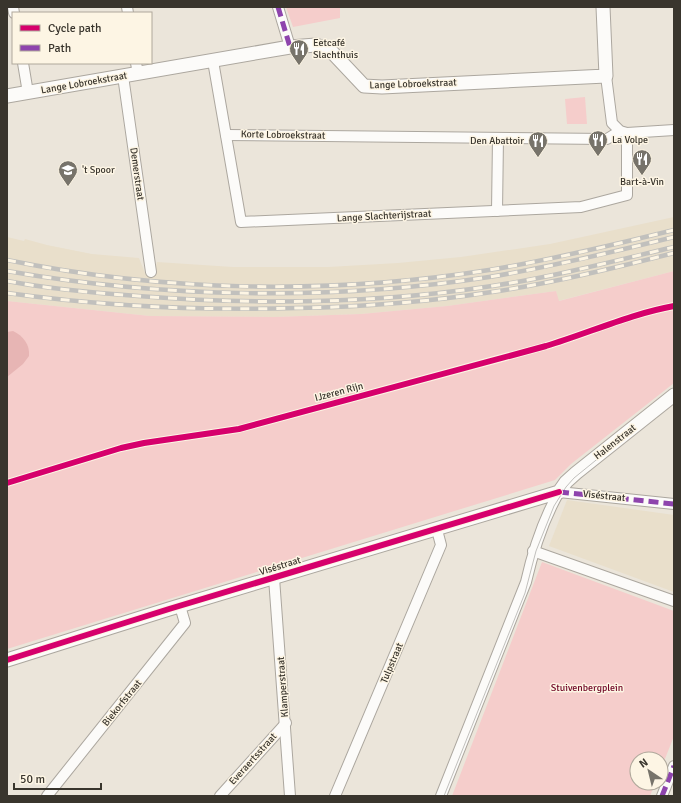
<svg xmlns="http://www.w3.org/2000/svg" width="681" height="803" font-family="Signika,sans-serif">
<rect width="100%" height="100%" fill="#ebe5da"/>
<g fill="#e9dfcb">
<path d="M674,217v54l-116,30 -2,-10 -109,15 -86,8 -87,3 -124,-1 -143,-15v-64l17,4 1,-2 22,6 45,9 47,4 6,15 9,1 3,-12 76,5h95l70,-4 63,-6 89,-13z"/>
<path d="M567,500l107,15v77l-125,-46z"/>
</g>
<g fill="#f5cdcb">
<path d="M286,7h54v11l-47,9z"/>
<path d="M585,97l2,27h-20l-2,-25z"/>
<path d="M674,271v112l-103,81 -16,16 -548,169v-348l143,15 124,1 87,-3 86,-8 109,-15 3,10z"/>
<path d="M542,562l132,49v125l-13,33v-10h-24v24h18l-5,13h-198z"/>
</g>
<path fill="#e7b5b4" d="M13,331c10,5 17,13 16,25l-6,8 -16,13v-45z"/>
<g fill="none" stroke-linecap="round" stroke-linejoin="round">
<defs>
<g id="minor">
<path d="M13,7l1,6"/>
<path d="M127,7l1,6"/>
<path d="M278,7l12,40"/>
<path d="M213,61l28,161 340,-15 46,-12v-62"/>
<path d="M23,63l5,30"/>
<path d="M136,63l2,10"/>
<path d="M123,76l28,196"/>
<path d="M606,76l6,47 8,8 7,2 47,-3"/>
<path d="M226,135l381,4 13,-8"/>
<path d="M497,211l1,-73"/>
<path d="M533,551l141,50"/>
<path d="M274,578l16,218"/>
<path d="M47,796l138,-173 -5,-17"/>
<path d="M220,796l66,-73"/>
<path d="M335,796l106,-251 -4,-15"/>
<path d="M441,796l85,-214c7,-31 17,-62 33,-90l115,12"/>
<path d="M662,796l12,-30"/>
</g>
<g id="tertiary">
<path d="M7,96l283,-49 26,-2 15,6 33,35 18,1 224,-11 -3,-69"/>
<path d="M7,660l162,-51 390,-117 7,-10 10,-9 98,-78"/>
</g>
</defs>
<use href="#minor" stroke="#aca79f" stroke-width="12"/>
<use href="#tertiary" stroke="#aca79f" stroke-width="15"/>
<use href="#minor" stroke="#fcfbf9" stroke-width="10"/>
<use href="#tertiary" stroke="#fcfbf9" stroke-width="13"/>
<path stroke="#c1c0bd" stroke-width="1" d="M444,796l81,-203 11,-42 18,-45 12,-19 8,-9 48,-39"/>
<defs>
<g id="rail">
<path d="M7,260c157,32 323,35 482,10 62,-10 124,-25 185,-40"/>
<path d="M7,271c155,27 327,30 482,6 62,-10 124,-25 185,-40"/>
<path d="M7,281c43,8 87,12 131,15 118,9 237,8 354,-10 61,-9 122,-25 182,-39"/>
<path d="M7,293c96,13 193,18 290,15 65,-1 130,-6 195,-16 61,-9 122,-24 182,-39"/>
</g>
</defs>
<use href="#rail" stroke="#c1c0bd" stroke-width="4.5"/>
<use href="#rail" stroke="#fdf5e4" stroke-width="3" stroke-dasharray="9" stroke-linecap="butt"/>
<g stroke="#8e44ad" stroke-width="5" stroke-dasharray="10 5" stroke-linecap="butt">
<path d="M278,7l12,40"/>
<path d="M559,492l115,12"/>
<path d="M662,796l12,-30"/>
</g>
<defs>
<g id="cycleway">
<path d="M7,483l114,-35 23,-5 95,-14 307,-83c43,-13 84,-32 128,-40"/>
<path d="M7,660l162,-51 390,-117"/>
</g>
</defs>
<use href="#cycleway" stroke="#fdf5e4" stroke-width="8"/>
<use href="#cycleway" stroke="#d6006c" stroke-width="6"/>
</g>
<defs>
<symbol id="restaurant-pin" viewBox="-11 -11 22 30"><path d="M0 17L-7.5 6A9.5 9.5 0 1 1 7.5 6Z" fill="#77736a" stroke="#fdf5e4"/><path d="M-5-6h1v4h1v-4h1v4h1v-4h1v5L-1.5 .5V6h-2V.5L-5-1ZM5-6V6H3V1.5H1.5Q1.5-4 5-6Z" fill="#fff"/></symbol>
<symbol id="school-pin" viewBox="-11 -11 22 30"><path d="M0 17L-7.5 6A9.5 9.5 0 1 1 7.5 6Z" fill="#77736a" stroke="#fdf5e4"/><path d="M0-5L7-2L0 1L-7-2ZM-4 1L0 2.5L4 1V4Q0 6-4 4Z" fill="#fff"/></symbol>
</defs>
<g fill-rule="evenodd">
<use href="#restaurant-pin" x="288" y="38" width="22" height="30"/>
<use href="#restaurant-pin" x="587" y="129" width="22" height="30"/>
<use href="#restaurant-pin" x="527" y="130" width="22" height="30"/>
<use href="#restaurant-pin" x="631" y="148" width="22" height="30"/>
<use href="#school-pin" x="57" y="159" width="22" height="30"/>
</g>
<g text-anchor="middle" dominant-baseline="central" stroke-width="3" stroke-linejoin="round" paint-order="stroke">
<g font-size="10" fill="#39352d" stroke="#fdf5e4" text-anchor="start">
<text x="313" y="43">Eetcafé<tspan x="313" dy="12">Slachthuis</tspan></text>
<text x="612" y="140">La Volpe</text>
<text x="524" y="141" text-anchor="end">Den Abattoir</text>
<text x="82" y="170">'t Spoor</text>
<text x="642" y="182" text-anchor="middle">Bart-à-Vin</text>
</g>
<g font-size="10" fill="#39352d" stroke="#fdf5e4">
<text transform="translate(84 83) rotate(-10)">Lange Lobroekstraat</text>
<text transform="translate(413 84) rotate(-2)">Lange Lobroekstraat</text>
<text transform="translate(283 135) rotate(1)">Korte Lobroekstraat</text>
<text transform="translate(137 174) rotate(82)">Demerstraat</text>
<text transform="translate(384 216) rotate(-3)">Lange Slachterijstraat</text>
<text transform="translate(339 392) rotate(-15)">IJzeren Rijn</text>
<text transform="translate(615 442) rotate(-38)">Halenstraat</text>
<text transform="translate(604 496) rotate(6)">Viséstraat</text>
<text transform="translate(280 566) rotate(-17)">Viséstraat</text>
<text transform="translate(392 663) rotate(-67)">Tulpstraat</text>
<text transform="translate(283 687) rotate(-94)">Klamperstraat</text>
<text transform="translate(122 703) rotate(-51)">Biekorfstraat</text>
<text transform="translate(253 759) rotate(-48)">Everaertsstraat</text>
</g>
<g font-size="10" fill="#6f0324" stroke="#fdf5e4">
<text x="587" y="688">Stuivenbergplein</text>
</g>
</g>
<rect width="681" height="803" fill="none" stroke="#39352d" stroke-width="16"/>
<rect x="12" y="12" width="140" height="52" fill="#fdf5e4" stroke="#afa89b"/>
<rect x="20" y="25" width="20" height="6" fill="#d6006c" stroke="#afa89b"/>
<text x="48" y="32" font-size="12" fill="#39352d">Cycle path</text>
<rect x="20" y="45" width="20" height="6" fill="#8e44ad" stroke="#afa89b"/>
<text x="48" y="52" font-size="12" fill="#39352d">Path</text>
<g transform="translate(649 771) rotate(325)"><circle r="19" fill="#fdf5e4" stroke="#afa89b"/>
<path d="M0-3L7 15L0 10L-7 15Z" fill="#77736a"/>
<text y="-6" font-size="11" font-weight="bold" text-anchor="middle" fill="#39352d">N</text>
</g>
<path d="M14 783v6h87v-6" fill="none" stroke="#39352d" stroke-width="2"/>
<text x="20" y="783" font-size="12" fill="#39352d" stroke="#fdf5e4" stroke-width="3" paint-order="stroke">50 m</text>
</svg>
